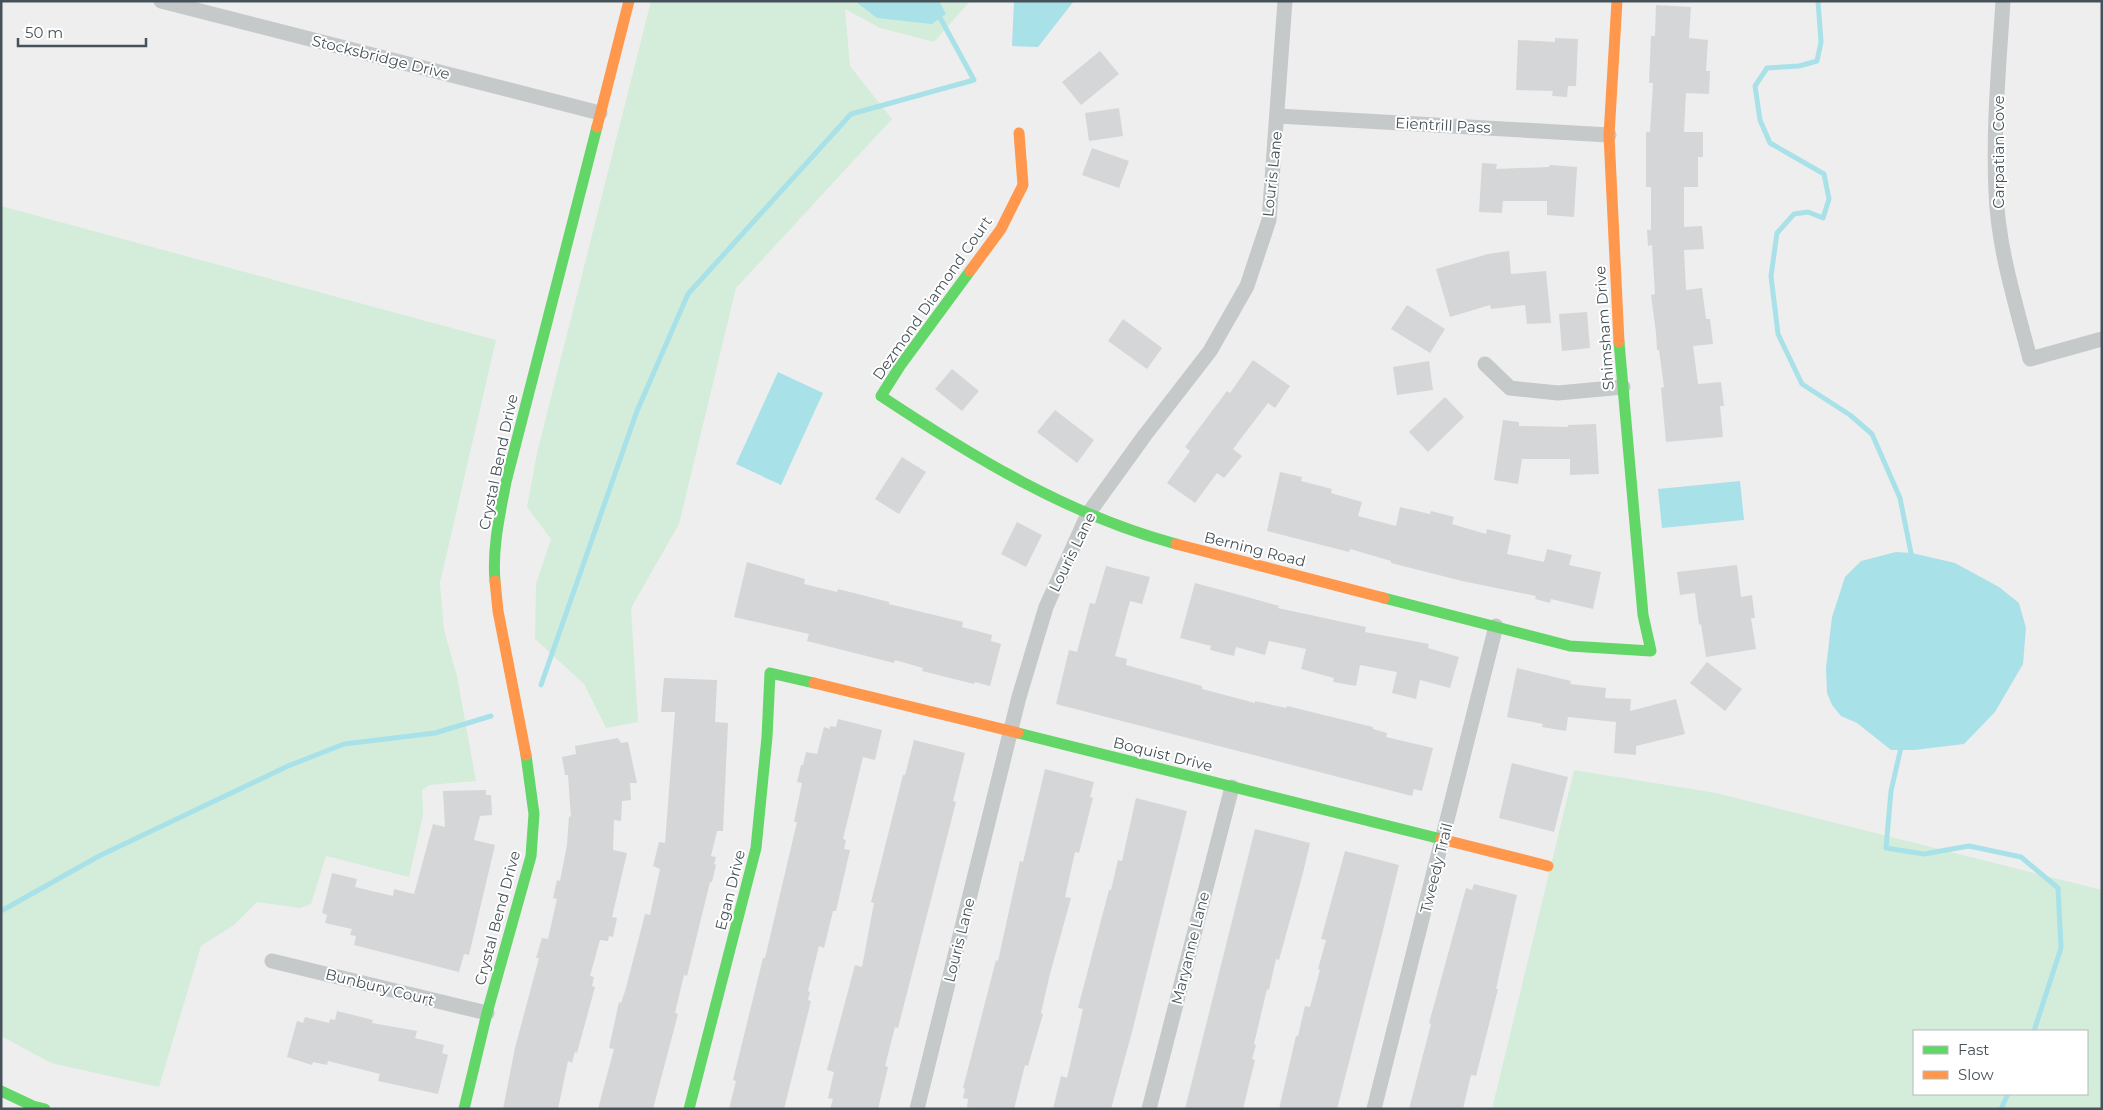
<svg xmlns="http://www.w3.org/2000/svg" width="2103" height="1110" font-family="Montserrat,sans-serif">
<rect width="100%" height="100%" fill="#efeeee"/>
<g fill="#d3edda" fill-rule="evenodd">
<path d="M651,1h319l-36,41 -54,-14 -35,-19 5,57 42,53 -156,169 -57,236 -48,84 7,114 -32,6 -22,-44 -49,-45 1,-55 15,-45 -24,-32 10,-54z"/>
<path d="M1,206l495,134 -56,243 4,47 13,46 19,105 -47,4 -7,5 1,25 -14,62 -83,-21 -15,48 -11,4 -43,-6 -23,23 -33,21 -42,141 -108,-24 -50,-27z"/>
<path d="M1574,770l142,23 386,97v219h-610zM1914,1031h173v63h-173z"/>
</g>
<g fill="#a9e1e9">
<path d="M855,1h84l7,13 -14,10 -55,-6z"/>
<path d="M1014,1h60l-36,46 -26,-1z"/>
<path d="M778,372l45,21 -42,92 -45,-21z"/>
<path d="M1740,481l4,39 -82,8 -4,-39z"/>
<path d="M1896,552l16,1 43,10 44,24 20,16 7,25 -3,36 -28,48 -31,32 -50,6h-23l-34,-27 -16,-7 -9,-11 -5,-12 -1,-25 6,-51 13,-40 16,-16z"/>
</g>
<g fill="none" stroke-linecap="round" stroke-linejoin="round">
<g stroke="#a9e1e9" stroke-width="5">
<path d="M1818,1l3,41 -4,19 -18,5 -32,2 -12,18 5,34 10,23 54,31 5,25 -6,19 -15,-6 -14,2 -17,19 -6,43 7,58 24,50 48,31 22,19 28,64 12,60"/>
<path d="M541,685l96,-274 51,-117 163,-180 123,-34 -43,-79"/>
<path d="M1902,743l-11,48 -5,57 38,6 45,-8 52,11 37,31 3,60 -27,83"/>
<path d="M1,911l98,-55 189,-90 56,-22 91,-11 56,-17"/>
<path d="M2001,1109l7,-15"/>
</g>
</g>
<g fill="#d5d6d7">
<path d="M1656,5l35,2 -2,31 19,2 -2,31h4l-1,23 -23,-1 -2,39h19v25h-5v30h-14v40l18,-1 2,23 -20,1 2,40 16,-2 4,31h4l3,25 -20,2 5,38 23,-2 3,24h-4l3,31 -57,5 -5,-54 3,-1 -5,-37h-2l-1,-17 -5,-38 4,-1 -3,-49 -4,1 -1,-16h4v-43h-5v-55h4l3,-49h-4l2,-47h4z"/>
<path d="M1555,38l23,1 -2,47h-8l-1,11 -15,-1 1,-5 -37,-1 2,-50 37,2z"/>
<path d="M1100,51l19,23 -38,31 -19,-23z"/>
<path d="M1119,108l4,28 -34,5 -4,-28z"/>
<path d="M1092,148l37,13 -10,27 -37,-13z"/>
<path d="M1482,163l15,1 -1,5 53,-2 1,-2 27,2 -3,50 -27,-2v-14h-44l-1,12 -23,-1z"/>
<path d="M1509,251l2,23 35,-3 5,52 -24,1 -2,-19 -34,4 -1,-4 -40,12 -14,-48 52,-15z"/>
<path d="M1407,305l38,24 -15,24 -39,-24z"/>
<path d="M1587,312l3,36 -28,3 -3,-37z"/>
<path d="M1123,319l39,29 -15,21 -39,-28z"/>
<path d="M1253,360l37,26 -15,22 -7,-5 -35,46 9,7 -18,22 -7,-5 -22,30 -28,-20 23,-32 -5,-4 42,-56 3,2z"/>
<path d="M1429,361l4,29 -36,5 -4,-28z"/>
<path d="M952,369l27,22 -17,20 -27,-22z"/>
<path d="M1445,397l19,20 -36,35 -19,-20z"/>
<path d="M1055,410l39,30 -17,23 -40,-31z"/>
<path d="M1503,420l16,2v4l49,1v-2l28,-1 3,50 -29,1v-16h-48l-4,25 -24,-4z"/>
<path d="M902,457l24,15 -27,42 -24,-15z"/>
<path d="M1280,472l22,5 -1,4 31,8 -1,4 31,9 -4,14 38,10 4,-19 30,7 1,-3 23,6 -2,7 34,10 1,-5 24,6 -4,19 37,8 3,-13 25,6 -3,10 32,7 -8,37 -42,-10 -1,4 -15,-4 1,-3 -74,-15 -71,-18v-2l-41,-12 -1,3 -82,-21z"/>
<path d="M1017,522l25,13 -16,32 -25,-13z"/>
<path d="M747,562l58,17 -1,5 33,8 1,-3 51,13v2l74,18 -1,5 30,8 -1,6 10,3 -11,42 -15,-4 -1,2 -52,-13 1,-3 -28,-8 -1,3 -87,-22 2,-7 -75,-17z"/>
<path d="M1737,565l4,32 11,-2 3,23h-4l5,31 -50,8 -5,-33 -2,1 -4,-32 -15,2 -3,-23z"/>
<path d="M1106,566l44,11 -8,27 -12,-3 -15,55 12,3 -1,6 76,21v3l53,14v-2l31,7 1,-2 86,21v2l14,4 -1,4 47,11 -11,43 -8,-2 -2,7 -356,-92 13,-54 8,2 13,-49 5,1z"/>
<path d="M1195,583l52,14 32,9 -1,2 88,19 -1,5 64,12 -1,4 31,9 -9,31 -30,-8 -4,19 -24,-6 5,-21 -37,-7 -4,21 -23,-4 1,-4 -33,-9 5,-20 -37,-8 -4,14 -29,-8 -2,9 -24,-6 1,-4 -31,-8z"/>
<path d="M1707,662l35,27 -17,22 -35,-28z"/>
<path d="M1517,668l54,13 -1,3 36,4 -1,10 26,1 -1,12 46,-12 9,35 -49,12v9l-22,-2 2,-31 -48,-5 -2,14 -24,-4 1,-3 -36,-7z"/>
<path d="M664,678l53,2 -2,42 13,1 -5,108h-6l-6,25 5,1 -2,7 2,1 -4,17h-2l-23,94 -3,-1 -9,38 3,1 -25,95h-55l16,-60 -5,-1 10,-46 2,1 5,-15 19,-74 5,1 10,-46 -7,-3 6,-24 6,1 10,-131h-14z"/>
<path d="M838,719l44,11 -7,30 -12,-3 -20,82 3,1 -2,9 6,1 -14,61h-3l-9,37 -5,-2 -11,45 2,1 -2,8 3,1 -27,108h-55l7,-28 -3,-1 30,-122h2l32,-136h-3l8,-39 -5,-1 4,-17h2l3,-13 11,2 7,-27 6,2v-3l6,1z"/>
<path d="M618,738l3,5 7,-1 9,41h-7l1,17 -9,1 -1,20 -7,-1 -1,30 14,3 -15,64 5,1 -4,19 -4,-1 -1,5 -8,-1 -10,36 4,1 -2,9 3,1 -18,66 -2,-1 -3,11 -4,-2 -10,48h-55l12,-61 24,-90h-3l6,-20 6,1 9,-40 -4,-1 4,-18 3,1 7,-36 2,-29 2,1 -3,-42h-3l-3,-18 14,-3 -1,-8z"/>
<path d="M914,740l51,13 -12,48 3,1 -58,226 -3,-1 -10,39 3,1 -10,42h-48l3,-10 -5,-1 6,-26 -7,-2 28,-105 7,2 12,-64 -3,-1 32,-127h2z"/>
<path d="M1512,763l56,14 -14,55 -55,-14z"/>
<path d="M1045,769l49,13 -4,15 3,1 -14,55 -4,-1 -10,45 6,1 -21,76 -9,39 2,1 -15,52 -3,-1 -11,44h-39l-8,-2 1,-8 -5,-1 2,-9 -2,-1 33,-128 2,1 22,-100 3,1z"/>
<path d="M486,790v5h5l1,20 -12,1 -6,24 21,5 -26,110 -5,-1 -5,18 -105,-27 2,-9 -6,-1 2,-6 -27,-6 2,-8 -5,-2 10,-40 25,6 -2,8 38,9 1,-7 20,5 19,-70 12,3 -2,-36z"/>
<path d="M1136,798l51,13 -54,217 -22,81h-58l8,-33 6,2 16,-69 -5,-1 31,-118h2l7,-30 4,1z"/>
<path d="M1255,829l55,14 -7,30 -24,87 -3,-1 -7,31 -2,-1 -13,55 2,1 -4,14 3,1 -12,49h-58z"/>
<path d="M1345,851l54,14 -17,69 -45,175h-58l17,-73h2l7,-30 5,1 10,-37 -2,-1 8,-29 -5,-1z"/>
<path d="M1474,884l43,11 -21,94h2l-22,87 -5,-1 -8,34h-54l22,-85 -2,-1 5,-18 32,-117 6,2z"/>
<path d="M337,1011l36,9 -1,3 45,8 -2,7 29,7 -2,8 6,2 -10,39 -60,-13 2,-7 -52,-13 -1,4 -14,-3 -1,3 -25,-8 10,-36 6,2 2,-6 24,6 1,-4 5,1z"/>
</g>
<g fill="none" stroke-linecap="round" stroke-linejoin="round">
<g stroke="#c5c9ca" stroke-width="15">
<path d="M161,1l439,112"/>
<path d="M2003,1c-4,63 -10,127 -7,191 2,57 20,112 34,167l72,-20"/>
<path d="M1278,116l331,19"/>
<path d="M1485,364l25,24 48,5 65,-6"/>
<path d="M272,961l215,52"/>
<path d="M917,1109l102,-412 27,-90 42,-93 57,-79 65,-84 37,-65 22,-66 16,-219"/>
<path d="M1149,1109l83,-322"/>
<path d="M1374,1109l122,-483"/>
</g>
<g stroke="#63d668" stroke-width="11">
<path d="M970,271l-70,95 -19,30c92,61 187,119 295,148"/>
<path d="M495,581c-3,-33 5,-67 11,-99l91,-355"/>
<path d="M1384,598l186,48 81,5 -8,-36 -24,-273"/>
<path d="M1018,733l423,106"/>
<path d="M1,1091l32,15 12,3"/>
<path d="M464,1109l23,-96 44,-157 3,-42 -8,-59"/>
<path d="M689,1109l67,-261 11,-111 3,-64 44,10"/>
</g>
<g stroke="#ff974d" stroke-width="11">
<path d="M1617,1l-8,134 10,207"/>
<path d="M597,127l32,-126"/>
<path d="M970,271l31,-42 22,-44 -4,-52"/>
<path d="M1176,544l208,54"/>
<path d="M495,581l3,30 28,144"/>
<path d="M814,683l204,50"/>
<path d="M1441,839l107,27"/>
</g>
</g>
<g text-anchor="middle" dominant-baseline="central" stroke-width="4" stroke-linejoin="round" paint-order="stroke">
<g font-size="15" fill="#465259" stroke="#fff">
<text transform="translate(381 57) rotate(14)">Stocksbridge Drive</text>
<text transform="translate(1443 125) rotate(3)">Eientrill Pass</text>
<text transform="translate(1998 152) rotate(-90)">Carpatian Cove</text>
<text transform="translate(1272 174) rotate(-84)">Louris Lane</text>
<text transform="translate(932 298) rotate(-55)">Dezmond Diamond Court</text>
<text transform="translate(1604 328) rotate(-94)">Shimsham Drive</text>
<text transform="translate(498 462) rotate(-78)">Crystal Bend Drive</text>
<text transform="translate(1255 549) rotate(14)">Berning Road</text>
<text transform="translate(1072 552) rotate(-64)">Louris Lane</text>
<text transform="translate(1163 754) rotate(14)">Boquist Drive</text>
<text transform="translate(1436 868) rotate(-76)">Tweedy Trail</text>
<text transform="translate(730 890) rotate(-76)">Egan Drive</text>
<text transform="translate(497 918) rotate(-75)">Crystal Bend Drive</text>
<text transform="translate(959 940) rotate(-76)">Louris Lane</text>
<text transform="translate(1190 948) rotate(-76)">Maryanne Lane</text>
<text transform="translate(380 987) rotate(14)">Bunbury Court</text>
</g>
</g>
<rect width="2103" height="1110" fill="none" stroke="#465259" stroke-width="5"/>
<rect x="1913" y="1030" width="175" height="65" fill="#ffffff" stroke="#b5babd"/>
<rect x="1923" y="1046" width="25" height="8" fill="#63d668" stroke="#b5babd"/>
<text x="1958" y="1055" font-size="15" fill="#465259">Fast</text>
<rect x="1923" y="1071" width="25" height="8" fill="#ff974d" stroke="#b5babd"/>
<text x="1958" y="1080" font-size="15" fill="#465259">Slow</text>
<path d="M18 38v8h128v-8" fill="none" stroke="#465259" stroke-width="2.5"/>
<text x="25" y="38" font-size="15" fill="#465259" stroke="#ffffff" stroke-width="4" paint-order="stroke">50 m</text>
</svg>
